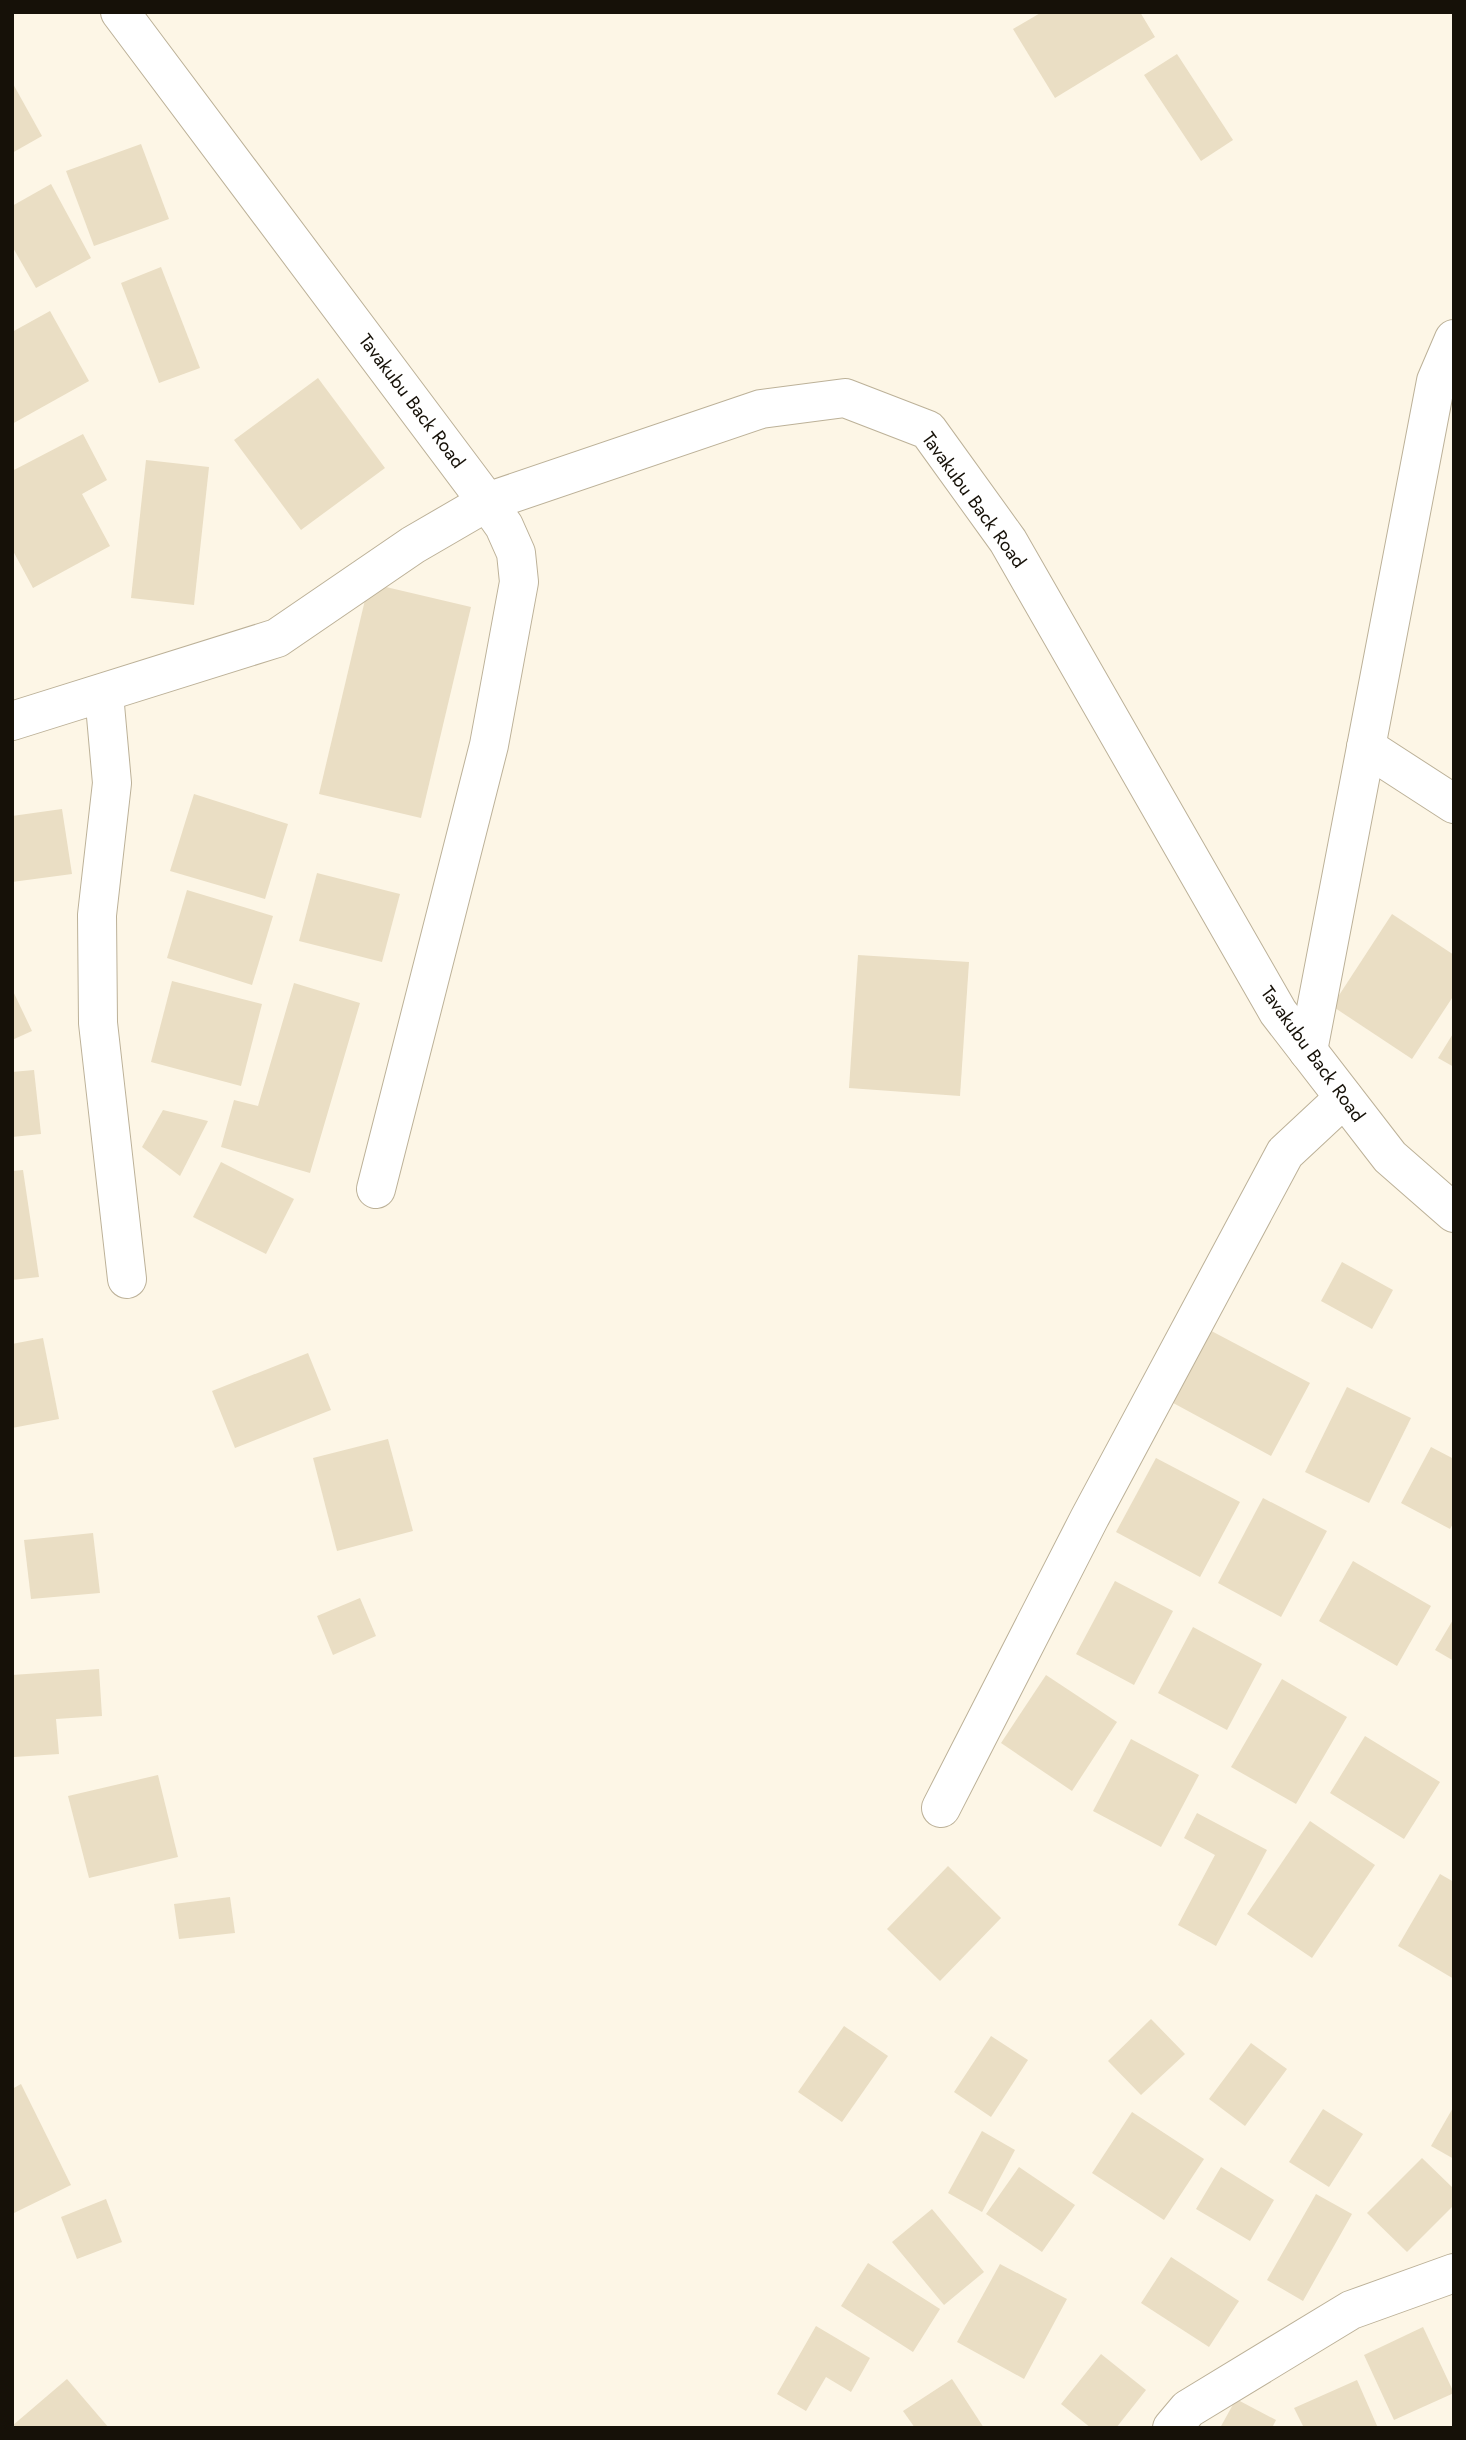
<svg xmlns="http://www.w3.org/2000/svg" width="1466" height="2440" font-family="Jost,sans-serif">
<rect width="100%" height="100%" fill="#fdf6e6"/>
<g fill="#eadec4">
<path d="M1042,12h98l15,25 -100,61 -42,-69z"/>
<path d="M1177,54l56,86 -32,21 -57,-86z"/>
<path d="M12,82l30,54 -30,17z"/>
<path d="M141,144l28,75 -75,27 -28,-75z"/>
<path d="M51,184l40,74 -55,30 -24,-42v-40z"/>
<path d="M161,267l39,101 -41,15 -38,-100z"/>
<path d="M50,311l39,70 -77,43v-92z"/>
<path d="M318,378l67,90 -84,62 -67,-90z"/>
<path d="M83,434l24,46 -25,14 28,52 -77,42 -21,-39v-78z"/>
<path d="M146,460l63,7 -15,138 -63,-7z"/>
<path d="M369,583l102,24 -50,211 -102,-24z"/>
<path d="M194,794l94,30 -23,75 -95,-28z"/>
<path d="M62,809l10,65 -60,8v-66z"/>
<path d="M317,873l83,21 -18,68 -83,-21z"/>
<path d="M187,890l86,26 -21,69 -85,-27z"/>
<path d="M1392,914l62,41v40l-42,64 -80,-53z"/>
<path d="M858,955l111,7 -9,134 -111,-8z"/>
<path d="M172,981l90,23 -21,82 -90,-24z"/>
<path d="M294,983l66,20 -50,170 -89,-26 13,-47 24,6z"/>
<path d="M12,989l20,42 -20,9z"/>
<path d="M1454,1032v35l-16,-9z"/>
<path d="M34,1070l7,64 -29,3v-65z"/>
<path d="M163,1110l45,11 -28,55 -38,-29z"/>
<path d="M221,1162l73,37 -28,55 -73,-37z"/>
<path d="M23,1170l16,107 -27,3v-109z"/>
<path d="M1342,1262l51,28 -21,39 -51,-28z"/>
<path d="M1202,1326l108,57 -39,73 -107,-58z"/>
<path d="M43,1338l16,81 -47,9v-84z"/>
<path d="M308,1353l23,57 -96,38 -23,-57z"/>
<path d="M1347,1387l64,31 -42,85 -64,-31z"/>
<path d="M388,1439l25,92 -76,20 -24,-93z"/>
<path d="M1431,1447l23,12v63l-4,7 -49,-26z"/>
<path d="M1156,1458l84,44 -40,75 -84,-45z"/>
<path d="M1263,1498l64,33 -46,86 -63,-34z"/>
<path d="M93,1533l7,60 -69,6 -7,-59z"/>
<path d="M1353,1561l78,45 -34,60 -78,-45z"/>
<path d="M1115,1581l58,30 -39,74 -58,-31z"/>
<path d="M360,1598l16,38 -43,19 -16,-39z"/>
<path d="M1454,1618v43l-19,-11z"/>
<path d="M1193,1627l69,37 -35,66 -69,-37z"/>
<path d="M99,1669l3,47 -46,3 3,35 -45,3 -2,-82z"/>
<path d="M1046,1675l71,47 -45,69 -71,-48z"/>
<path d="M1282,1679l65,38 -51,87 -65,-37z"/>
<path d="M1365,1736l75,46 -36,57 -74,-46z"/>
<path d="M1131,1739l68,36 -38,72 -68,-36z"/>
<path d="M158,1775l20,82 -89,21 -21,-82z"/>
<path d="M1197,1813l70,37 -51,96 -38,-21 37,-70 -31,-17z"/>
<path d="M1310,1821l65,44 -63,93 -65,-44z"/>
<path d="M948,1866l53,52 -61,63 -53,-52z"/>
<path d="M1440,1874l14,8v97l-56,-33z"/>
<path d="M230,1897l5,36 -56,6 -5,-35z"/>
<path d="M1151,2019l34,35 -44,41 -33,-34z"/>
<path d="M844,2026l44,30 -46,66 -44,-30z"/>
<path d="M991,2036l37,24 -37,57 -37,-25z"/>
<path d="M1251,2043l36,26 -42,57 -36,-27z"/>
<path d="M21,2084l50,101 -59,29v-125z"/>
<path d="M1454,2106v53l-23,-13z"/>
<path d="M1323,2109l40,25 -34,53 -40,-25z"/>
<path d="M1132,2112l72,47 -40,61 -72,-47z"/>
<path d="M982,2131l33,19 -33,62 -34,-19z"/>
<path d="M1422,2158l32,31v16l-47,47 -40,-39z"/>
<path d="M1019,2167l56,38 -33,47 -56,-38z"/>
<path d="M1221,2167l53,33 -24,41 -54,-32z"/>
<path d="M1316,2194l36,20 -49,87 -36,-21z"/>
<path d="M106,2199l16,43 -45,17 -16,-42z"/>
<path d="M932,2209l52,63 -40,33 -52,-63z"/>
<path d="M1171,2257l68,44 -30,46 -68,-44z"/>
<path d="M868,2263l72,46 -27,43 -72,-46z"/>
<path d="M1000,2264l67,35 -43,80 -67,-37z"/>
<path d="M816,2326l54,32 -19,34 -25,-15 -20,34 -29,-17z"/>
<path d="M1423,2327l31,66 -60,27 -30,-65z"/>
<path d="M1101,2354l45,36 -30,38h-25l-30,-24z"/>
<path d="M67,2379l42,49h-97v-2z"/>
<path d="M952,2379l32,49h-69l-12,-17z"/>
<path d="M1357,2380l21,48h-74l-10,-20z"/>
<path d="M1236,2399l40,21 -4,8h-52z"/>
</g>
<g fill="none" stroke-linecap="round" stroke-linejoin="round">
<defs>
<g id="street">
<path d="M104,694l8,89 -15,132 1,108 29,256"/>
<path d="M12,721l265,-83 136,-93 74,-43 17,24 12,27 3,29 -30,163 -113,444"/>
<path d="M1366,747l88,57"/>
<path d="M1308,1051l128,-670 18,-42"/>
<path d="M941,1808l148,-289 196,-366 59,-55"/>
<path d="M1172,2428l16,-19 163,-99 103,-37"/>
</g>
<path id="secondary" d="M120,12l367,490 274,-93 84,-11 83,32 80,111 270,471 112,145 64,56"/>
</defs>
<use href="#street" stroke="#bcb198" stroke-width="40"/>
<use href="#secondary" stroke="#bcb198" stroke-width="40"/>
<use href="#street" stroke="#fff" stroke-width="38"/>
<use href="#secondary" stroke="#fff" stroke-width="38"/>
</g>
<g text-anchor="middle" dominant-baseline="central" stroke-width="6" stroke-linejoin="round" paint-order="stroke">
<g font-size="19" fill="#161108" stroke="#fff">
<text transform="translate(412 401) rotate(53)">Tavakubu Back Road</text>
<text transform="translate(974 500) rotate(54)">Tavakubu Back Road</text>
<text transform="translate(1313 1054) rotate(54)">Tavakubu Back Road</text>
</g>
</g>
<rect width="1466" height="2440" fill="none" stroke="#161108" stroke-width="28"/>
</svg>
